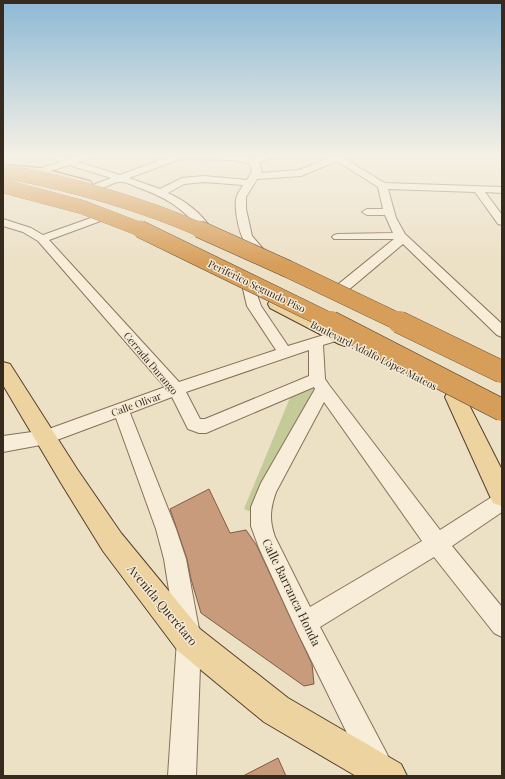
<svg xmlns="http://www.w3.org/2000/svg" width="505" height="779" font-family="'Playfair Display',serif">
<rect width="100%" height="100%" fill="#ece0c5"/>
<path fill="#c5ca99" d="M327,380v13l-55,106 -4,20 -24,-10 48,-116z"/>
<g fill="#c89b7d" stroke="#845c43">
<path d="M209,489l21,44 16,-3 11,16 55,118 2,20 -10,2 -103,-73 -10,-34 -4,-20 -17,-50z"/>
<path d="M278,758l8,18h-43z"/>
</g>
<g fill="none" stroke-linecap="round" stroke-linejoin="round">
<defs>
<g id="minor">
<path d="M49,156h11l9,3 12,-3h12l-1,2 -14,4 42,13 51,-19h68l14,3 9,-3h11l-1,2 -13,5 3,8 -1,2 38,-3 32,-13 -1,-1h10l45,27 117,4v6l-17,-1 17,23v10l-4,-1 -23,-32 -87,-3 8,29 9,16 97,90v13l-5,-2 -94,-91 -57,48h-10l-1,-3 1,-3 58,-47h-60l-2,-2 2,-2 4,-1 55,-1 -8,-18h-18l-5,-3 5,-3h16l-5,-22 -41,-26 -36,15 -44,3 -11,18v12l6,27 13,15 -2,2c-21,6 -29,-40 -27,-54 1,-5 5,-10 7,-14l-39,-3 -20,2 -16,9c17,8 32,19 42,34l-5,3 -4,-1c-22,-23 -34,-31 -64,-42 -5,-2 -13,-6 -18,-5 -9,1 -17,9 -26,7l-2,-2 2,-2 18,-7 -42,-13 -25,8h-6l-2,-2 2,-2 23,-7 -11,-4zM180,159l53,1 17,4 2,7 -5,9 -43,-4 -22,2 -22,11 -31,-11z"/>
<path d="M102,214l4,1 1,2 -1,2 -57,21 130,142 97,-32 -29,-44 -4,-17 1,-3h10l7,20 27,40 49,-15 5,2 2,3 -2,3 -19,6 2,34 4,6 111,145 55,-35 7,-3v20l-50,34 50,61v30l-8,-4 -60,-76 -114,70 67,127 4,10 -4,10c-7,3 -13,3 -20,0l-70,-143 -38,-83 -8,-22v-19l10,-24 54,-94 -1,-2 -108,46h-7l-11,-4 -16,-32 -42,16 46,116 10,30 15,81 -5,136h-28l9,-136 -13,-81 -8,-30 -40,-111 -70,26 -43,8v-16l43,-6 119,-43 -127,-146 -15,-9 -20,-6v-7l28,9 12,7zM309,350v26l-104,43h-5l-14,-27zM324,402l98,139 -112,66 -35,-70c-6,-17 -5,-28 1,-45z"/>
</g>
<g id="major">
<path d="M8,165l33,3 49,13 2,3 -2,3 -4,1 -46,-14 -36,-4v-4z"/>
<path d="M276,299l75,37 3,4 -3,4 -6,2 -6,-2 -69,-36 -2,-4 2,-4z"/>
<path d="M3,362l7,2 67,105 44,64 79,96 88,69 113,66 6,12h-51l-92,-54 -86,-71 -75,-100 -42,-68 -58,-98z"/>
<path d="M455,389l7,2 40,79v36l-9,-3 -48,-106 3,-6z"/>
</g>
</defs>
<use href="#minor" stroke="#86725c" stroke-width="2"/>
<use href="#major" stroke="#544030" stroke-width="2"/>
<use href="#minor" fill="#f7edd8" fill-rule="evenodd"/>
<use href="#major" fill="#edd39f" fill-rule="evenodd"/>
<defs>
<g id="highway-bridge-far2">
<path d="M3,171c68,13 134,31 198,59"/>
<path d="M3,186l79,21 60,23"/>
</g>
<g id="highway-bridge-far1">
<path d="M140,229l193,94"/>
<path d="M199,229l89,40 113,54"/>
</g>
<g id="highway-bridge">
<path d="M331,322l171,88"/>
<path d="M399,322l103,50"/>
</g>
</defs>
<use href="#highway-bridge-far2" stroke="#544030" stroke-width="14" stroke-linecap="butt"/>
<use href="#highway-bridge-far1" stroke="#544030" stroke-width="18" stroke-linecap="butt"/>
<use href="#highway-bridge" stroke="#544030" stroke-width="23" stroke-linecap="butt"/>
<use href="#highway-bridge-far2" stroke="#d79e5a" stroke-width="14"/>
<use href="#highway-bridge-far1" stroke="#d79e5a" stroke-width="17"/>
<use href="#highway-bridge" stroke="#d79e5a" stroke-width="22"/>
</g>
<linearGradient id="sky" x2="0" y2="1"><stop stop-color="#8db9d5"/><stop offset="0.59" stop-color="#f6f1e5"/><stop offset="1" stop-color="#f6f1e5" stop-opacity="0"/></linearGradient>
<rect width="505" height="265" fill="url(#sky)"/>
<g text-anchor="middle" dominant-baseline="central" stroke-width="3" stroke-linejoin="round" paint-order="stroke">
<g font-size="10" fill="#372a1f" stroke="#f4ead4">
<text transform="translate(257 286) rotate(26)">Periférico Segundo Piso</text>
<text transform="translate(374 355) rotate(27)">Boulevard Adolfo López Mateos</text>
<text transform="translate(151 363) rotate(50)">Cerrada Durango</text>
<text transform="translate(136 404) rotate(-20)">Calle Olivar</text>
</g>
<g font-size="12" fill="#372a1f" stroke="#f4ead4">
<text transform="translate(292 592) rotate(64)">Calle Barranca Honda</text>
<text transform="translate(163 605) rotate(50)">Avenida Querétaro</text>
</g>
</g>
<rect width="505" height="779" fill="none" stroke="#372a1f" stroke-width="8"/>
</svg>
